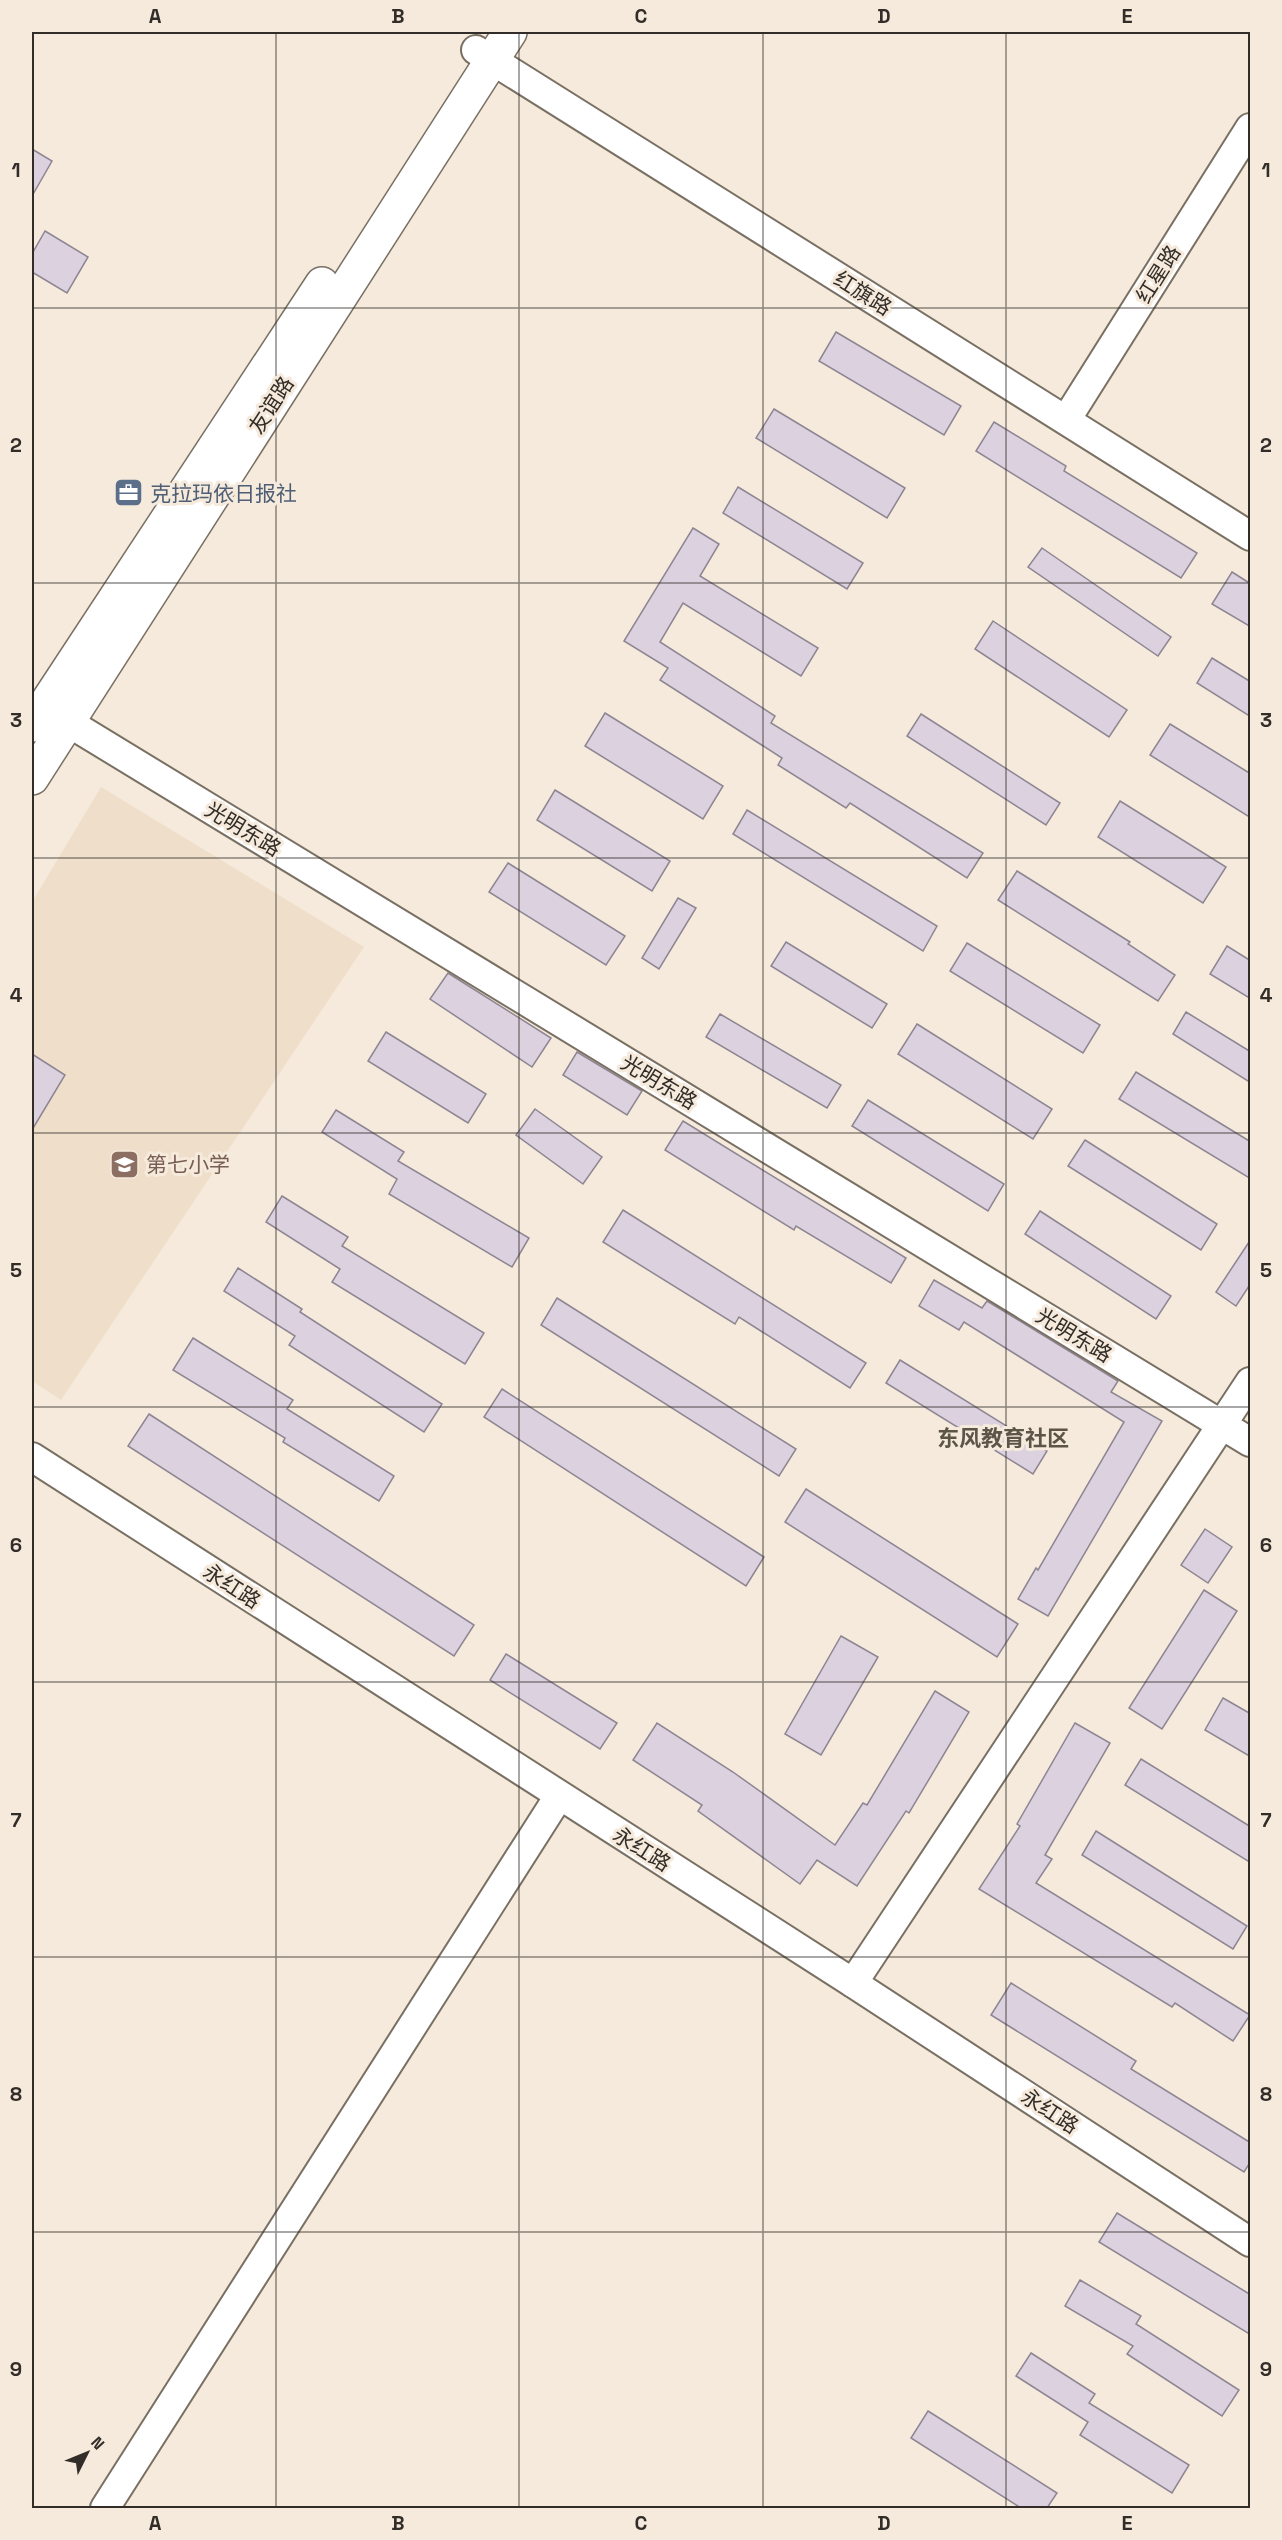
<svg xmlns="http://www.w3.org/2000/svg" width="1282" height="2540" font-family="'Space Grotesk','Noto Sans SC',sans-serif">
<rect width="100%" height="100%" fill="#f5eadb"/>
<path fill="#efdfca" d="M101,787l263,160 -303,453 -29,-19v-479z"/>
<g fill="#dbd1df" stroke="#8e8592" stroke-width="1.5">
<path d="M32,149l20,12 -20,35z"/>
<path d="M45,231l43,26 -21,36 -35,-21v-18z"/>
<path d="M836,332l125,74 -17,29 -125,-74z"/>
<path d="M774,409l131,79 -18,30 -131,-80z"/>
<path d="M994,422l72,44 -2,5 133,82 -16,25 -205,-127z"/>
<path d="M738,487l125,76 -16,26 -124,-76z"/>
<path d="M693,528l26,16 -19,32 118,72 -17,28 -118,-73 -23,39 115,74 -4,7 212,130 -16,25 -117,-75 -4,5 -68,-43 4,-7 -122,-78 8,-12 -44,-27z"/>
<path d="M1042,548l129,89 -13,19 -130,-89z"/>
<path d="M1232,572l19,12v43l-39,-23z"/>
<path d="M993,621l134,89 -18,27 -134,-88z"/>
<path d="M1212,658l39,24v35l-54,-34z"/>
<path d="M605,713l118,73 -20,33 -118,-73z"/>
<path d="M921,714l139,89 -14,22 -139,-89z"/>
<path d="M1170,724l81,50v44l-101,-63z"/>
<path d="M555,790l115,71 -18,30 -115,-71z"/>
<path d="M1120,801l106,66 -23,36 -105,-66z"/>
<path d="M747,810l190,116 -14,25 -190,-117z"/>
<path d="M508,863l117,73 -19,29 -117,-73z"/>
<path d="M1017,871l113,71 -2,2 47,31 -17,26 -160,-101z"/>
<path d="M678,898l18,10 -37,61 -17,-11z"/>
<path d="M786,942l101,62 -15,24 -101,-62z"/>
<path d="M967,943l133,82 -17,28 -133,-82z"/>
<path d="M1227,946l24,15v38l-41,-25z"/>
<path d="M448,973l103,65 -19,29 -102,-68z"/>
<path d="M1186,1012l65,40v31l-78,-49z"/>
<path d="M720,1014l121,71 -14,23 -121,-71z"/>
<path d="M917,1024l135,85 -19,30 -135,-85z"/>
<path d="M386,1032l100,62 -18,29 -100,-62z"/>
<path d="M577,1052l65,39 -15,24 -64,-40z"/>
<path d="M32,1054l33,21 -33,55z"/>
<path d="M1136,1072l115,70v37l-132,-80z"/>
<path d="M868,1100l136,84 -16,27 -136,-85z"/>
<path d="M535,1109l67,48 -19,27 -67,-49z"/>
<path d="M336,1110l68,42 -6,9 131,77 -17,29 -123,-73 8,-15 -75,-47z"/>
<path d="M683,1121l223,137 -15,25 -95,-57 -2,4 -129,-80z"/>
<path d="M1085,1140l132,84 -16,26 -133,-84z"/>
<path d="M282,1196l66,41 -6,9 142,87 -19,31 -133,-82 8,-13 -74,-47z"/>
<path d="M623,1210l243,153 -16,25 -111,-71 -4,7 -132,-82z"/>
<path d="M1040,1211l131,85 -15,23 -131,-85z"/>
<path d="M1251,1239v44l-15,23 -20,-14z"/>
<path d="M238,1268l64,41 -2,3 142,92 -18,28 -135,-87 6,-9 -71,-45z"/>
<path d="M934,1280l48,28 5,-7 131,80 -7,11 51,29 -114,195 -30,-17 18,-31 2,2 86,-148 -160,-100 -5,8 -40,-24z"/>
<path d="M557,1298l239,151 -17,27 -238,-151z"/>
<path d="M193,1338l100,62 -6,9 107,67 -15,25 -96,-59 2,-4 -112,-68z"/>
<path d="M900,1360l147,91 -14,23 -147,-91z"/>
<path d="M502,1389l262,168 -18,29 -262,-169z"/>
<path d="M149,1414l325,211 -20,31 -326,-210z"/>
<path d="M806,1489l212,135 -21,33 -212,-135z"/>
<path d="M1205,1529l27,18 -24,36 -27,-18z"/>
<path d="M1204,1590l33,21 -75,118 -33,-21z"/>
<path d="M841,1636l37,21 -57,98 -36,-21z"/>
<path d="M506,1654l111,69 -17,26 -110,-69z"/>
<path d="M935,1691l34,21 -60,101 -3,-2 -49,75 -40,-26 -17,24 -102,-73 4,-6 -69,-45 24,-37 76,49 102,73 28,-42 4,2z"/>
<path d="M1223,1698l28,16v43l-46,-27z"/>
<path d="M1075,1723l35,20 -65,112 7,4 -16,24 214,132 -17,26 -58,-38 -3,4 -193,-118 41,-63 -3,-2z"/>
<path d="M1141,1759l110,68v36l-126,-78z"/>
<path d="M1096,1831l151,95 -14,23 -151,-94z"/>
<path d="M1011,1983l125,78 -5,8 120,74v18l-7,11 -253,-157z"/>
<path d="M1117,2213l134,82v40l-152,-93z"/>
<path d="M1080,2280l61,36 -5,8 103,66 -17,26 -95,-62 6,-8 -68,-40z"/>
<path d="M1031,2353l64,41 -6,9 100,62 -17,28 -92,-58 8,-13 -72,-46z"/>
<path d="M928,2411l129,82 -10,15h-26l-110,-70z"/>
</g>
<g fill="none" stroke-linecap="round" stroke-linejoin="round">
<defs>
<g id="minor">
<path d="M476,50l774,486"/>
<path d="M1066,420l184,-292"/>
<path d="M48,710l1202,732"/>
<path d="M32,1457l821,526 397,259"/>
<path d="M853,1983l397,-601"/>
<path d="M105,2508l454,-712"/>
</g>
<g id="major">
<path d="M32,725l290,-441"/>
<path d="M32,778l478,-746"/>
</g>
</defs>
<use href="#minor" stroke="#797063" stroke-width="32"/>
<use href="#major" stroke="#797063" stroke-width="36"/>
<use href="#minor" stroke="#fff" stroke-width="28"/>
<use href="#major" stroke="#fff" stroke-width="33"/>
</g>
<path fill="none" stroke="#322d28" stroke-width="1.5" stroke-opacity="0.55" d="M276,32v2476M519,32v2476M763,32v2476M1006,32v2476M32,308h1218M32,583h1218M32,858h1218M32,1133h1218M32,1407h1218M32,1682h1218M32,1957h1218M32,2232h1218"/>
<defs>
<symbol id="office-square" viewBox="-11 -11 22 22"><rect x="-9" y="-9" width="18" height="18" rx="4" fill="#5c6f8a" stroke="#f5eadb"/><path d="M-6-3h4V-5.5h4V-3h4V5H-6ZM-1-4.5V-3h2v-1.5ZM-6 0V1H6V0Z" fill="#fff"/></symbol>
<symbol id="school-square" viewBox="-11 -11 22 22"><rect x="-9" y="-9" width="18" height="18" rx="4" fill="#8d6e63" stroke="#f5eadb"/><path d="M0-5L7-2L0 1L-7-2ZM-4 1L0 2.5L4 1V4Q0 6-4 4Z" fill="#fff"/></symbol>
</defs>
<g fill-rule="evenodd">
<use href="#office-square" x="112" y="476" width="33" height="33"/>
<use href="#school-square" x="108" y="1148" width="33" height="33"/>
</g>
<g text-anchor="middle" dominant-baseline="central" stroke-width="6" stroke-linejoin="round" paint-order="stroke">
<g font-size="21" fill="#322d28" stroke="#f5eadb">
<text transform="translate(1158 274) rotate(-58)">红星路</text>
<text transform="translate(863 293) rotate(32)">红旗路</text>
<text transform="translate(271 405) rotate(-57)">友谊路</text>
<text transform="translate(243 829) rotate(31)">光明东路</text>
<text transform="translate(659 1082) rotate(31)">光明东路</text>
<text transform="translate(1074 1335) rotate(31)">光明东路</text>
<text transform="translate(232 1586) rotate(33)">永红路</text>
<text transform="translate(642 1849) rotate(32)">永红路</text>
<text transform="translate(1050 2111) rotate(33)">永红路</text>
</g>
<g font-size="21" fill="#4e5e75" stroke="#f5eadb" text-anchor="start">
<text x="150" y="493">克拉玛依日报社</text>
</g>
<g font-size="21" fill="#785e54" stroke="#f5eadb" text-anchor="start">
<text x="146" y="1164">第七小学</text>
</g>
<g font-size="22" font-weight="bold" fill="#5e5549" stroke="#f5eadb">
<text x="1003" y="1438">东风教育社区</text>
</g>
</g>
<rect width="1282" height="2540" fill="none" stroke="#f5eadb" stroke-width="66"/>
<g transform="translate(87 2453) rotate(47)" stroke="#f5eadb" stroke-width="4.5" paint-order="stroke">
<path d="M0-4.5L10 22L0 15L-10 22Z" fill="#322d28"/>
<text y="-9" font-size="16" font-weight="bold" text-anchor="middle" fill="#322d28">N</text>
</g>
<rect x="33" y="33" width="1216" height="2474" fill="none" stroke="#322d28" stroke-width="2"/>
<g font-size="20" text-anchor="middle" font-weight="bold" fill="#322d28">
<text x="155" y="23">A</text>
<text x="398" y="23">B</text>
<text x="641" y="23">C</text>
<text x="884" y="23">D</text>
<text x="1127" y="23">E</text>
<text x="16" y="177">1</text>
<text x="1266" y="177">1</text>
<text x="16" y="452">2</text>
<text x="1266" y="452">2</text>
<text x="16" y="727">3</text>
<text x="1266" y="727">3</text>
<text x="16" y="1002">4</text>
<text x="1266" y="1002">4</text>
<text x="16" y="1277">5</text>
<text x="1266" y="1277">5</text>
<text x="16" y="1552">6</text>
<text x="1266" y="1552">6</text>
<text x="16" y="1827">7</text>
<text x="1266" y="1827">7</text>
<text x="16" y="2101">8</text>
<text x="1266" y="2101">8</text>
<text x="16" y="2376">9</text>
<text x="1266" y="2376">9</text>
<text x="155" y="2530">A</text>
<text x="398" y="2530">B</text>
<text x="641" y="2530">C</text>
<text x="884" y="2530">D</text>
<text x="1127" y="2530">E</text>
</g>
</svg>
